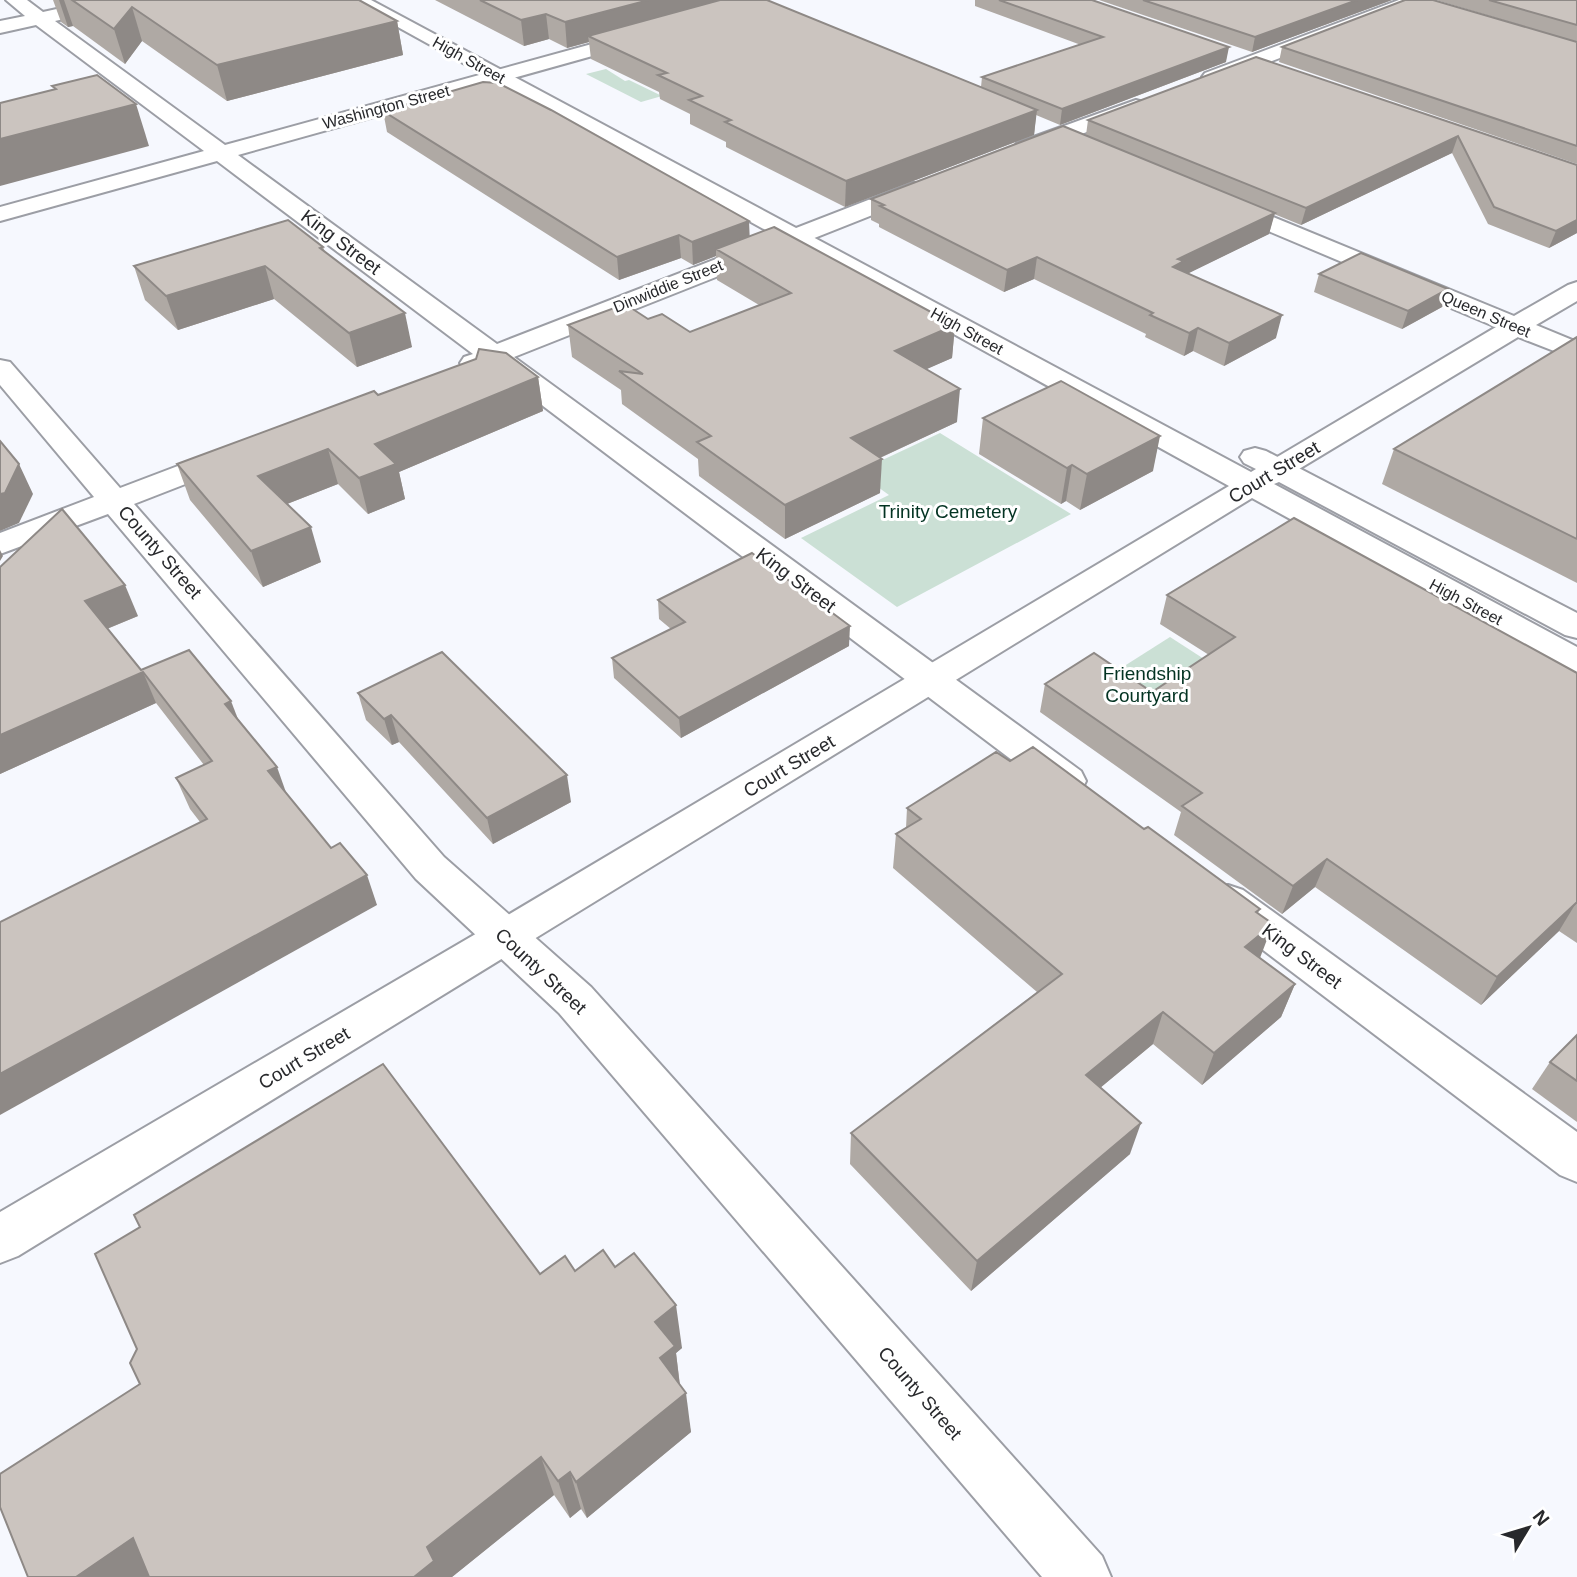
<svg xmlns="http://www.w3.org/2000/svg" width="1577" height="1577" font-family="Helvetica,sans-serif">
<rect width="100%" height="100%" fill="#f6f8fe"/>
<g fill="#cbe0d5">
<path d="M606,69l19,12 4,-1 33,16 -21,6 -55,-28z"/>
<path d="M940,433l131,81 -174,93 -96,-69 88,-43 -32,-23z"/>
<path d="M1170,637l48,31 -50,34 -72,-18z"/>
</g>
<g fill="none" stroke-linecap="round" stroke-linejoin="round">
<defs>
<g id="minor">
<path d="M6,0h21l16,12 55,-12h34l-3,4 -74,17 170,124 407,-112h14l2,4 -2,4 -408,114 259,189 415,-161h16l3,5 -3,5 -414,164 567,414 5,10 -5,10 -14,4 -14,-4 -563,-425 -16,5 -10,-2 -4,-6 4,-6 9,-3 -256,-193 -217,60v-14l204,-56 -168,-126 -36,8v-12l25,-5z"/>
<path d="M1399,0h26l-3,4 -203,77h-14l-3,-4 3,-4z"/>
<path d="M1136,100l7,2 3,4 -3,4 -110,43h-16l-3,-5 3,-5z"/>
<path d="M1222,196l292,120 54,-31 9,-3v19l-41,24 41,17v18l-59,-23 -229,138 -11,3 -11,-3 -4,-6 4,-6 229,-136 -282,-119 -4,-5 4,-5z"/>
<path d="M0,360l10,2 110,126 100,-38 11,-3 11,3 4,6 -4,6 -108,42 310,353 147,130 511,569 9,21h-69l-483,-564 -143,-134 -308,-365 -108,40v-21l94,-36 -94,-112z"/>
<path d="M1228,885l15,5 334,242v50l-17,-7 -347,-263 -6,-11 6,-11z"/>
</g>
<path id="major" d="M349,0h22l880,472 5,-3 -12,-6 -4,-6 4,-6 11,-3 11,3 311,162v25l-12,-3 -286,-153 -5,2 303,163v27l-12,-4 -313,-172 -1234,758 -18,7v-51l491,-287 738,-439z"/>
</defs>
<use href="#minor" stroke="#9c9ea5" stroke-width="4"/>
<use href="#major" stroke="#9c9ea5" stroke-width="4"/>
<use href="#minor" fill="#fff" fill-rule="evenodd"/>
<use href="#major" fill="#fff" fill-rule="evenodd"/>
</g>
<g fill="#afa9a4">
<path d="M53,0h306l38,21 6,34 -176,46 -85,-60 -17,23 -52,-38 -5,1 -7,-5z"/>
<path d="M435,0h332l214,87 1,-10 99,-32 -106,-39v-6h117l134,62 -166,63 -24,-10 -2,20 -189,72 -119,-60v-5l-36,-18v-10l-30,-15 -1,-7 -68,-33 -2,-17 -22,6 -18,-9 -25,7z"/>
<path d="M1099,0h293l-140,52z"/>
<path d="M1436,0h141v42z"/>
<path d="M1577,42v122l-298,-102 3,-15z"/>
<path d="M1256,57l321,108v68l-28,15 -61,-24 -36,-71 -151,72 -27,-11 -5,20 -81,39 88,65 -52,28 -31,-15 -9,5 -39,-19 1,-3 -112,-55 -30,13 -125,-65v-3l-8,-4v-21l215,-64 2,-15z"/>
<path d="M383,111l366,125 206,89 -3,33 -26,11 31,53 -77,36v35l-95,46 -86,-63 -1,-17 -76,-55 -1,-14 -49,-33 -4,-32 80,-6 42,13 69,-27 -42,-25 -1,-24 -23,9 -12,-7 -62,22 -232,-148z"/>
<path d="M323,247l2,5 87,95 -55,20 -83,-68 -96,31 -33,-30 -11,-34z"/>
<path d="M1319,274l129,15 -6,18 -40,22 -88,-37z"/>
<path d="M1577,337v246l-195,-99 12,-35z"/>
<path d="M538,377l5,34 -144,61 6,27 -37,15 -30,-30 -51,20 34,58 -58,25 -73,-87 -13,-36 201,-69z"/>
<path d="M983,418l170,53 -73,39 -14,-9 -5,3 -82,-50z"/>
<path d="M0,567l138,49 -31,13 34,41 98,50 48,75 90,110 -177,-83 -10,-13 -14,-31 28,-13 -48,-62 -156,71z"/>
<path d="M1167,595l410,78v270l-18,-12 -78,74 -166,-118 -33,27 -108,-79 7,-23 -141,-100 5,-28 107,8 57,-37 -49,-31z"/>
<path d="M658,600l191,46 -168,92 -67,-60 -2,-20 59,-29 -12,-10z"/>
<path d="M358,693l213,109 -78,42 -94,-102 -7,3 -26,-25z"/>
<path d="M1010,761l134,68 116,80 -2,4 2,45 35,26 -14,33 -79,68 -49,-41 -53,44 30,66 -159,137 -121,-127 1,-31 186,-141 -144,-124 3,-34 10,-6 1,-20z"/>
<path d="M1577,1035v87l-45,-33 18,-27z"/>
<path d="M615,1267l67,81 -6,5 4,32 11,47 -104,86 -6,-9 -11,9 -16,-23 -102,82 88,-303z"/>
</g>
<g fill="#8e8986">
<path d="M59,0h5l9,26 -5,1z"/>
<path d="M649,0h77l-138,36 1,6 -22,6 -2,-26z"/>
<path d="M1357,0h35l-140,52 3,-15z"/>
<path d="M132,7l10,34 -17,23 -11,-35z"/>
<path d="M546,14l3,25 -25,7 -3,-26z"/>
<path d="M397,21l6,34 -176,46 -10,-36z"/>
<path d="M1229,47l-3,15 -166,63 2,-16z"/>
<path d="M136,104l13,42 -149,40v-47z"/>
<path d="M1037,110l-3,25 -189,72 1,-26z"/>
<path d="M1458,136l-6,17 -151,72 5,-17z"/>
<path d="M1275,213l-6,21 -88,43 -8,-10 5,-8z"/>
<path d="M1577,220v13l-28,15 7,-17z"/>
<path d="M749,221l1,23 -34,5v7l-23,9 -1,-23z"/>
<path d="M679,235l2,23 -62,22 -2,-23z"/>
<path d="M1037,257l-3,22 -30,13 3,-22z"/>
<path d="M265,266l9,33 -96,31 -12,-34z"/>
<path d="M1448,289l-6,18 -40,22 6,-18z"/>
<path d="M405,313l7,34 -55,20 -8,-34z"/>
<path d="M1282,315l-6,23 -52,28 5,-23z"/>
<path d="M955,325l-3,33 -59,26 2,-33z"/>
<path d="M1198,328l-5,23 -9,5 5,-23z"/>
<path d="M538,377l5,34 -144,61 6,27 -37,15 -9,-36 16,-34z"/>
<path d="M960,389l-3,33 -108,50 2,-34z"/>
<path d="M1160,436l-7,35 -73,39 7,-36z"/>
<path d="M328,449l10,35 -69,27 -11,-35z"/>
<path d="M882,459l-2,34 -95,46v-34z"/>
<path d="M19,464l14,30 -14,29 -19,8v-37z"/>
<path d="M1072,465l-6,36 -5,3 6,-36z"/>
<path d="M311,527l10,35 -58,25 -12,-36z"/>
<path d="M0,550l3,6 -3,5z"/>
<path d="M125,585l13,31 -39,16 -14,-31z"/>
<path d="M850,626l-1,20 -168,92 -2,-20z"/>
<path d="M143,672l13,31 -156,71v-39z"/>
<path d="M231,701l12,31 -18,-28z"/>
<path d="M391,715l8,27 -7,3 -8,-26z"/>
<path d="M277,767l11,31 -20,-27z"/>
<path d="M567,775l4,27 -78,42 -6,-26z"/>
<path d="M1327,859l-12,28 -33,27 11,-28z"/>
<path d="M367,875l10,30 -377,210v-41z"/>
<path d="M1576,903l-17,28 -78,74 16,-28z"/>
<path d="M1273,924l-13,34 -15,-11z"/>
<path d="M1295,984l-14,33 -79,68 12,-32z"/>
<path d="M1163,1012l-10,32 -76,63 9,-32z"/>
<path d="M1141,1123l-11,31 -159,137 6,-30z"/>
<path d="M676,1305l6,43 -6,5 4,34 -20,-29 -5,-36z"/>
<path d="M686,1393l5,39 -104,86 -11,-36z"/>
<path d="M541,1457l13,38 -102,82h-38l13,-30z"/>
<path d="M570,1472l11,37 -11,9 -12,-37z"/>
<path d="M133,1538l29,39h-86z"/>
</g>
<g fill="#cbc4bf" stroke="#8e8986" stroke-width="2">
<path d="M72,0h287l38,21 -180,44 -85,-58 -18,22z"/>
<path d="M480,0h169l-84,22 -19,-8 -25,6z"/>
<path d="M720,0h47l270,110 -191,71 -121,-59 6,-2 -42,-20 13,-4 -44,-21 9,-2 -79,-37z"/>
<path d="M999,0h93l137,47 -167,62 -80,-32 121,-40z"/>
<path d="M1143,0h214l-102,37z"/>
<path d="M1405,0h28l144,42v104l-295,-99z"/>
<path d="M1489,0h88v25z"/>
<path d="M1256,57l321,108v55l-21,11 -62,-24 -36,-71 -152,72 -218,-88z"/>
<path d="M97,75l39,29 -136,35v-36l56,-14 -4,-3z"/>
<path d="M483,82l15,1 53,27 198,111 -57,21 -13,-7 -62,22 -234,-146z"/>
<path d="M1063,126l212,87 -97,46 6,2 -11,6 109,48 -53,28 -31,-15 -9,5 -39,-18 3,-2 -116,-56 -30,13 -127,-64 4,-1 -13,-6z"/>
<path d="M288,220l35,27 -3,1 85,65 -56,20 -84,-67 -99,30 -32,-30z"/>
<path d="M774,227l181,98 -60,26 65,38 -109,49 31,21 -97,46 -88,-63 14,-6 -92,-65 24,3 -75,-49 57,-21 23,15 14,-5 28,18 101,-39 -75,-44z"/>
<path d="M1361,253l87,36 -40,22 -89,-37z"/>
<path d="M1577,337v202l-183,-90z"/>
<path d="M479,349l27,4 32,24 -163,67 21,20 -37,14 -31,-29 -70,27 53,51 -60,24 -74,-87 197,-73 4,4 98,-36z"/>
<path d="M1061,381l99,55 -73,38 -15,-9 -5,3 -84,-50z"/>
<path d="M0,441l19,23 -14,29 -5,1z"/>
<path d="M62,509l63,76 -40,16 56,69 48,-20 42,51 -6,3 52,63 -9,4 63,77 9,-5 27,32 -367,199v-152l207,-103 -31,-41 36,-17 -69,-89 -143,63v-168z"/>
<path d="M1294,518l283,155v230h-1l-79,74 -170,-118 -34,27 -111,-80 20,-13 -157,-109 49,-31 58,39 83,-55 -68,-42z"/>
<path d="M752,553l98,73 -171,92 -67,-60 73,-36 -27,-22z"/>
<path d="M442,652l125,123 -80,43 -96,-103 -7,4 -26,-26z"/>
<path d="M1033,747l111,82 4,-2 112,82 -4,3 17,12 -28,23 50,37 -81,69 -51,-41 -77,63 55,48 -164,138 -126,-128 211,-159 -166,-140 25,-15 -14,-11 89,-56 14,9z"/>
<path d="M1577,1035v46l-27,-19z"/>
<path d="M383,1064l157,210 25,-18 10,15 28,-21 12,17 19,-14 42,52 -21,17 20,24 -15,12 26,35 -110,89 -6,-10 -12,9 -17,-24 -114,90 7,14 -20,16h-265l-16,-39 -57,39h-48l-28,-70v-33l140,-90 -10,-21 7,-14 -42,-95 45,-27 -6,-12z"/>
</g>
<g text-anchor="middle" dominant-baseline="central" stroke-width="6" stroke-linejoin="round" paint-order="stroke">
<g font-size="16" fill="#28292c" stroke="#fff">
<text transform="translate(469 60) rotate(29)">High Street</text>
<text transform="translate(386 107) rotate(-15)">Washington Street</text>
<text transform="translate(668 286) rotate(-22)">Dinwiddie Street</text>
<text transform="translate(1486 314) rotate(23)">Queen Street</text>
<text transform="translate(967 331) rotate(29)">High Street</text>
<text transform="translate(1466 602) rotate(28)">High Street</text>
</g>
<g font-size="19" fill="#28292c" stroke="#fff">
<text transform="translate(341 242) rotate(37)">King Street</text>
<text transform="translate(1274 472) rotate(-31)">Court Street</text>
<text transform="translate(160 552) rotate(49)">County Street</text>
<text transform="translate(796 580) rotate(37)">King Street</text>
<text transform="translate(789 766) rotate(-31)">Court Street</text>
<text transform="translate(1302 956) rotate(37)">King Street</text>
<text transform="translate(541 971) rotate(43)">County Street</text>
<text transform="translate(304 1058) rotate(-31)">Court Street</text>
<text transform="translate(920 1393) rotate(49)">County Street</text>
</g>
<g font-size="19" fill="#033322" stroke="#fff">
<text x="948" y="511">Trinity Cemetery</text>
<text x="1147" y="673">Friendship<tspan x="1147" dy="22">Courtyard</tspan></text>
</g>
</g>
<g transform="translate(1528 1528) rotate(52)" stroke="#ffffff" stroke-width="5" paint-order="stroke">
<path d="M0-5L12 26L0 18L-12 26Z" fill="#28292c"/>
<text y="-10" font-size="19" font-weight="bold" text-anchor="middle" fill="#28292c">N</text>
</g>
</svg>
